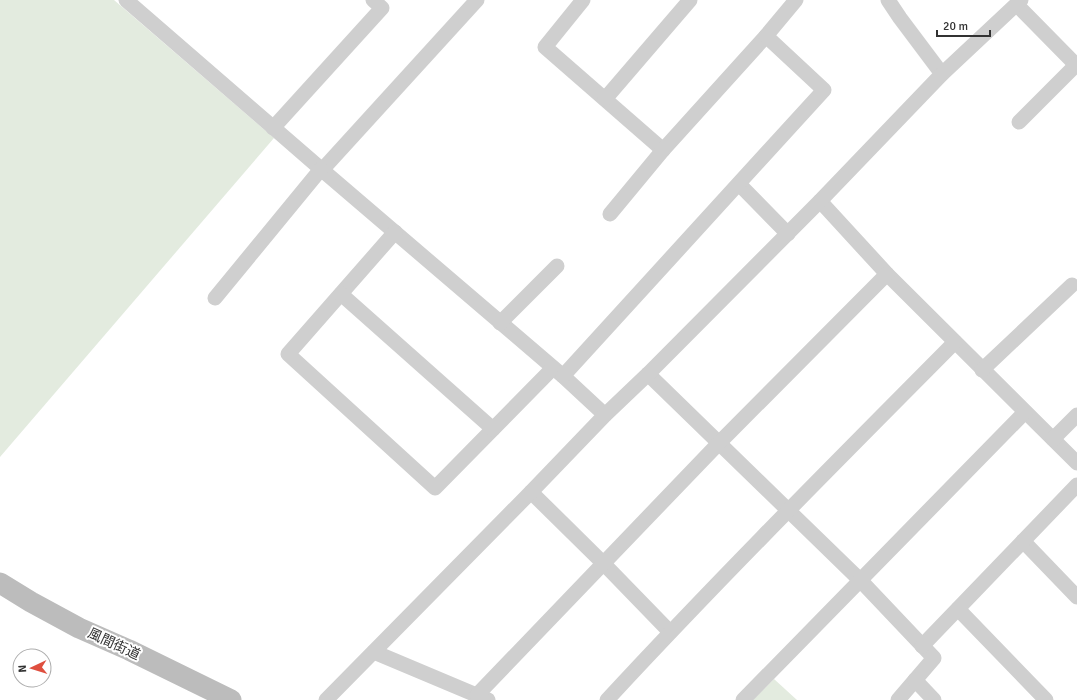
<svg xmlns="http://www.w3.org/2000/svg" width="1077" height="700" font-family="Signika,'Noto Sans JP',sans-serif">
<rect width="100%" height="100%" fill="#fff"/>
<g fill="#e3ebdf">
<path d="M0,0h114l160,138 -274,319z"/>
<path d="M774,679l23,21h-44z"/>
</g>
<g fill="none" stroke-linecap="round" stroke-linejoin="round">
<g stroke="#cfcfcf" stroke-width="15">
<path d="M126,0l195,169 242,207 42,39"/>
<path d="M583,0l-38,47 118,103"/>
<path d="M888,0l12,18 42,56"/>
<path d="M1017,5l60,61"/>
<path d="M605,99l85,-99"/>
<path d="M1019,122l57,-57"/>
<path d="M273,128l109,-120 -9,-8"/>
<path d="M322,170l155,-170"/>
<path d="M739,184l49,50"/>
<path d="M820,201l67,73 190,189"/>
<path d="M610,214l53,-64 103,-114 30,-36"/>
<path d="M395,232l-107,122 147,134 118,-120"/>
<path d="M341,294l152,135"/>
<path d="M215,298l106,-129"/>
<path d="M500,323l57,-57"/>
<path d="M982,370l90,-85"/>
<path d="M648,374l213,207 73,77 -36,42"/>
<path d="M563,376l261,-286 -58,-54"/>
<path d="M1053,439l24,-24"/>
<path d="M531,492l73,72 66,68"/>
<path d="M1023,541l54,56"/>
<path d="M958,609l88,91"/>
<path d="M922,646l155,-161"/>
<path d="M374,652l114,48"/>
<path d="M915,680l19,20"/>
<path d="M477,695l242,-252 168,-169"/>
<path d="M326,700l205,-208 74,-77 43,-41 172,-173 122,-127 79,-74"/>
<path d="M607,700c113,-122 231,-240 348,-358"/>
<path d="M743,700l282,-288"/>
</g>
<path stroke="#bcbcbc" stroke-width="21" d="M0,583l31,19 48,26 50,22 102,50"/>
</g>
<g text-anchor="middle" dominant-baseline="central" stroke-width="4" stroke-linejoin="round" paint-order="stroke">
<g font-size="14" fill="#323232" stroke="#fff">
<text transform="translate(114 644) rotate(25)">風間街道</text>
</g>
</g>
<g transform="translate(32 668) rotate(266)"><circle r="19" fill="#ffffff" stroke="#adadad"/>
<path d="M0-3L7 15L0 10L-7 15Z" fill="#df4f3f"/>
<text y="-6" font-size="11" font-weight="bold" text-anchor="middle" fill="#323232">N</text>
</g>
<path d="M937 30v6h53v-6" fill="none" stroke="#323232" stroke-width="2"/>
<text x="943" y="30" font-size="12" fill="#323232" stroke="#ffffff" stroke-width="3" paint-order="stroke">20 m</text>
</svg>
